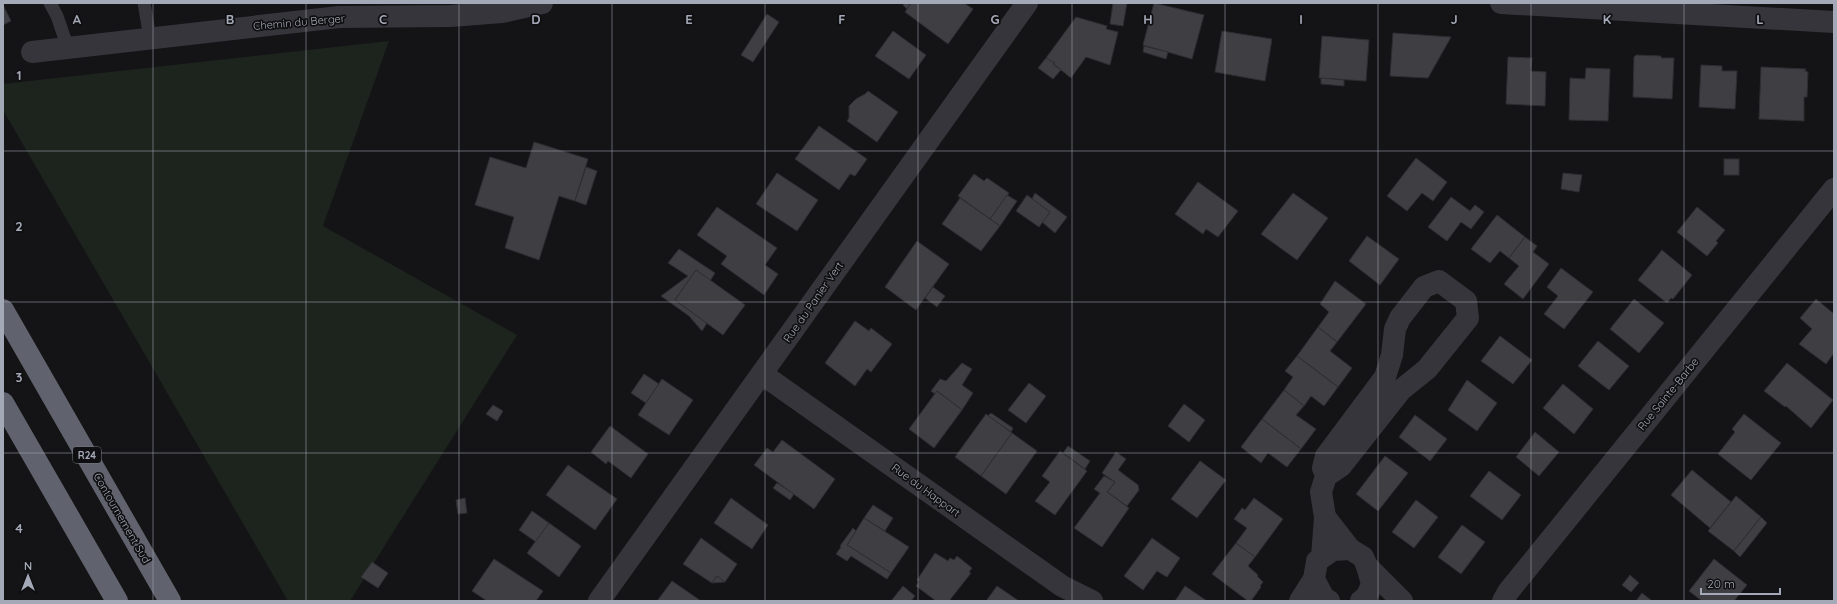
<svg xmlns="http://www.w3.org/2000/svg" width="1837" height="604" font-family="Quicksand,sans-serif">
<rect width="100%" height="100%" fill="#141416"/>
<path fill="#1c241d" d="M389,41l-66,185 194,109 -167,266h-62l-285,-491v-26z"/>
<g fill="#3e3e43" stroke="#2e2e32">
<path d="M904,3h7l-4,6 -4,-4z"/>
<path d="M911,3h53l9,6 -25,35 -43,-32z"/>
<path d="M1113,3h14l-4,23 -13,-2z"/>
<path d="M1154,3l50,12 -12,44 -49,-14z"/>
<path d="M3,5l8,16 -8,4z"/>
<path d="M767,14l12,8 -26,40 -12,-7z"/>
<path d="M1076,17l31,9 -1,3 12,3 -8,33 -24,-8 -15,21 -25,-20z"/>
<path d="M893,31l33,24 -17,24 -34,-23z"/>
<path d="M1222,31l50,8 -7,42 -50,-9z"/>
<path d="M1393,33l58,4 -23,41 -38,-2z"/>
<path d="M1322,36l47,4 -3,41 -47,-3z"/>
<path d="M1144,46l24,6 -2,7 -23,-7z"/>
<path d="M1636,55l25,1v2h13l-2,41 -39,-2 1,-40z"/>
<path d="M1508,57l24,1 -1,13 15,1 -1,34 -39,-2z"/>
<path d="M1046,58l9,5 -2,1 8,6 -8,9 -15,-11z"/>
<path d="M1701,65l21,1v5h15l-2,38 -36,-2z"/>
<path d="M1761,67l45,2 -1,2 3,1 -1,25h-3v24l-45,-2z"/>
<path d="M1586,68l24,1 -2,52 -39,-1 1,-42 15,1z"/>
<path d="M1321,78l23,2v6l-23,-2z"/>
<path d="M868,91l30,21 -21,30 -30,-21 2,-3v-12l7,-7 9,-5z"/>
<path d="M819,126l48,33 -12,17 -5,-2 -11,16 -44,-31z"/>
<path d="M534,142l54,17 -13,42 -16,-5 -20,64 -34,-12 9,-31 -39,-12 15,-48 36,11z"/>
<path d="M1416,158l31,24 -14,19 -11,-8 -15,18 -20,-15z"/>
<rect x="1724" y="159" width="15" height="16"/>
<path d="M586,167l11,4 -11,34 -11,-4z"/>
<path d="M777,173l41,27 -21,31 -41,-27z"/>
<path d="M1563,173l19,2 -3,17 -18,-3z"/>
<path d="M974,174l10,7 3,-3 22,15 -19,26 -32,-23z"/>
<path d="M1198,182l40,29 -20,26 -12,-8 -3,5 -28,-20z"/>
<path d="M1035,193l32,24 -12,16 -13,-11 8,-10 -18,-13z"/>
<path d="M1293,193l35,25 -31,42 -36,-26z"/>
<path d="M1007,195l10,6 -17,25 -10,-7z"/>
<path d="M1027,195l23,17 -11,15 -23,-16z"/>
<path d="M1451,197l19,14 5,-6 9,7 -13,17 -10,-7 -14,19 -19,-14z"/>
<path d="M960,198l40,28 -19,25 -39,-27z"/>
<path d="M717,207l60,41 -12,17 13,9 -14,21 -43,-31 6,-8 -30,-21z"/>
<path d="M1697,207l28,23 -9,11 2,2 -11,13 -30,-24z"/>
<path d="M1497,215l28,22 -16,21 -9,-7 -10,12 -19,-14z"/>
<path d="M1367,236l32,23 -19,26 -31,-24z"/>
<path d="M1525,237l12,9 -4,6 16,12 -26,35 -19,-15 15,-18 -10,-8z"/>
<path d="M917,241l32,23 -33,46 -31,-23z"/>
<path d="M679,249l36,24 -5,8 -14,-11 -21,30 32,23 -5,8 -13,-15 -28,-20 27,-20 -20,-13z"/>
<path d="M1662,250l30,25 -19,24 -2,-1 -4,5 -29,-23z"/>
<path d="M1561,268l32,24 -29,37 -20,-15 14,-18 -11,-9z"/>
<path d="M696,270l49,35 -22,30 -48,-35z"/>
<path d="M1335,281l31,23 -29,38 -19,-15 11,-15 -9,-8z"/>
<path d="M933,287l12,9 -8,11 -12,-9z"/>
<path d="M1634,299l30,24 -25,30 -29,-24z"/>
<path d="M1816,299l18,15v39l-8,11 -27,-20 13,-15 -12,-11z"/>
<path d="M855,321l14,10 2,-3 21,16 -21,28 -4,-3 -12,17 -30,-23z"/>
<path d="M1318,327l19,15 -7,9 22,17 -14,19 -41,-31z"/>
<path d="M1500,336l32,24 -19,24 -32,-23z"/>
<path d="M1598,341l31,25 -20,24 -31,-24z"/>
<path d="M1297,356l41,31 -14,19 -13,-10 -7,10 -20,-16 9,-13 -8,-6z"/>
<path d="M962,363l10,6 -10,16 11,8 -11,17 -25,-19 -2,3 -4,-3 9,-12 6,2z"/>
<path d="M1787,363l46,37 -22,28 -25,-22 -1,1 -21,-16z"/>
<path d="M644,374l15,10 -13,19 -15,-10z"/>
<path d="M662,379l31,21 -24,35 -31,-20z"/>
<path d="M1467,380l30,23 -20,28 -29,-21z"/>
<path d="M1029,383l17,13 -20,27 -18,-13z"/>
<path d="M1563,384l30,25 -19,25 -31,-26z"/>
<path d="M1284,390l20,16 -8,9 20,14 -15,20 -39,-30z"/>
<path d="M937,391l25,19 -28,38 -25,-19z"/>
<path d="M1184,404l21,16 -16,22 -21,-16z"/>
<path d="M493,405l10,6 -6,10 -11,-7z"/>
<path d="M991,413l22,15 -2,4 -23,-16z"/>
<path d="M986,414l26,19 -31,43 -26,-19z"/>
<path d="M1744,414l37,29 -30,37 -33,-26 17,-22 -3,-3z"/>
<path d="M1415,415l32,24 -17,22 -31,-24z"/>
<path d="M1262,419l39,30 -14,18 -19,-14 -7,10 -20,-16z"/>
<path d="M610,426l38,28 -17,24 -23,-17 -2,3 -15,-12z"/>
<path d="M1535,432l24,20 -20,24 -23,-19z"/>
<path d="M1012,433l25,18 -31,43 -25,-18z"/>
<path d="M782,440l53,39 -21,30 -60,-44 13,-17 6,4z"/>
<path d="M1068,446l22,15 -5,8 -22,-16z"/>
<path d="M1060,451l27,20 -32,44 -20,-14 15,-19 -8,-6z"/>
<path d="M1116,452l10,7 -8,11 20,15 1,5 -12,16 -20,-14 8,-10 -13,-9z"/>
<path d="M1385,456l23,17 -30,38 -22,-17z"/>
<path d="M1200,461l26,19 -29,38 -26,-19z"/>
<path d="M568,465l49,34 -22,31 -49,-35z"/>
<path d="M1692,470l39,32 -21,26 -39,-33z"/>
<path d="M1489,471l32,24 -19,25 -32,-24z"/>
<path d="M1104,476l11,6 -8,10 22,16 -27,39 -28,-19 26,-35 -6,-4z"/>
<path d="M777,483l17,11 -4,6 -17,-12z"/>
<path d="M1736,496l25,21 -27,34 -26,-20z"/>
<path d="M465,498l2,15 -9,1 -2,-14z"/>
<path d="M731,498l37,27 -16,24 -38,-26z"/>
<path d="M1254,498l29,21 -28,38 -19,-14 11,-15 -13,-9 8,-11 3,2z"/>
<path d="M1416,500l22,17 -24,31 -22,-16z"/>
<path d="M873,505l20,13 -8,13 -21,-13z"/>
<path d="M532,511l17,12 -13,19 -17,-12z"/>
<path d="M1761,517l6,6 -27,34 -6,-6z"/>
<path d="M864,518l45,29 -18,26 -44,-28z"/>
<path d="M549,523l32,23 -22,31 -32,-24z"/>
<path d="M1462,525l23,17 -24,32 -23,-17z"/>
<path d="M853,528l3,3 -9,14 44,28 -4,6 -36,-23 -4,5 -11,-7 5,-7 -1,-1z"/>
<path d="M701,538l36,26 -12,18 -8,-6 -5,7 -29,-19z"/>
<path d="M1152,538l28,20 -13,19 -10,-6 -14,19 -19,-14z"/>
<path d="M1236,543l19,14 -7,9 10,9 -1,1 6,6 -3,4 1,1 -10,14h-3l-36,-27z"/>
<path d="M935,553l13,8 2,-3 4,2 3,-4 15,12 -3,4 2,1 -22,28h-13l-20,-15 3,-4 -2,-2z"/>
<path d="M494,559l49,32 -7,10h-49l-15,-10z"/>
<path d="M1714,559l33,26 -13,16h-32l-13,-10z"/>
<path d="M372,562l16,11 -10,15 -17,-11z"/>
<path d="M1630,575l9,8 -8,9 -9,-7z"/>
<path d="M717,576l8,6 -13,1z"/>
<path d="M672,581l29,20h-44z"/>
<path d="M903,586l12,10 -4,5h-20z"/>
<path d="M997,586l22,15h-33z"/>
<path d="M1185,586l22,15h-32z"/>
<path d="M1642,593l10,8h-16z"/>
</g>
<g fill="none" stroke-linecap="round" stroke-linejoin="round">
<g stroke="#35353b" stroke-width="13">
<path d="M50,3l7,13 11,32"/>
<path d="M144,3l6,35"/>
</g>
<g stroke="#35353b" stroke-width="22">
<path d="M1501,3l333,19"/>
<path d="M32,52l307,-35 112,-1 51,-4 40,-9"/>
<path d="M762,374l300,212 30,15"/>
<path d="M1325,517l-4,-25 5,-16 15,-10 60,-76 26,-21 41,-51 -2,-17 -27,-20 -15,6 -24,31 -5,11 -3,26 -7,22 -59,79 -3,12 3,8"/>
<path d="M1322,557l3,-40 25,32"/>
<path d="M1367,566l35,35"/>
<path d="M599,601l428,-598"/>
<path d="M1300,601l14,-22"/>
<path d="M1329,601l-5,-3 -10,-19 3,-18 16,-11 17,-1 13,8 4,9 5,18 -5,12 -6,5"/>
<path d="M1503,601l5,-9 326,-403"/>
</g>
<g stroke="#60636d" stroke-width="22">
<path d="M3,310l167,291"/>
<path d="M3,403l114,198"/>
</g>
</g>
<path fill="none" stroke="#a4a9b7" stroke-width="1" stroke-opacity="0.55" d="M153,3v598M306,3v598M459,3v598M612,3v598M765,3v598M918,3v598M1072,3v598M1225,3v598M1378,3v598M1531,3v598M1684,3v598M3,151h1831M3,302h1831M3,453h1831"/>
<g text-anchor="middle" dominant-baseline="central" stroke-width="3.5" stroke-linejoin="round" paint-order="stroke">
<rect fill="#0f0f11" stroke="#777b85" stroke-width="1" x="73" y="447" width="28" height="16" rx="3"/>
<g font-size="10" font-weight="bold" fill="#a4a9b7">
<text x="87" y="455">R24</text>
</g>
<g font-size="11" fill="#a4a9b7" stroke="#0f0f11">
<text transform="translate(299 22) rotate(-5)">Chemin du Berger</text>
<text transform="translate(813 302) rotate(-55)">Rue du Panier Vert</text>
<text transform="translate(1668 394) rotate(-51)">Rue Sainte-Barbe</text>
<text transform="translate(926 490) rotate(36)">Rue du Happart</text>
<text transform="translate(122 518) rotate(60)">Contournement Sud</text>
</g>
</g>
<g font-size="13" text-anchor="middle" font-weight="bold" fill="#a4a9b7" stroke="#0f0f11" stroke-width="3.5" stroke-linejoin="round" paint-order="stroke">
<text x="77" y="24">A</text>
<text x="230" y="24">B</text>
<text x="383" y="24">C</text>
<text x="536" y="24">D</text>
<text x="689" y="24">E</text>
<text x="842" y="24">F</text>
<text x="995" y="24">G</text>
<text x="1148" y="24">H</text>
<text x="1301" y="24">I</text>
<text x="1454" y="24">J</text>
<text x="1607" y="24">K</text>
<text x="1760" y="24">L</text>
<text x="19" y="80">1</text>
<text x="19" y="231">2</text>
<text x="19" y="382">3</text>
<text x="19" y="533">4</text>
</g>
<rect width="1837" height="604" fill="none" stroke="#a4a9b7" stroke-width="8"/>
<g transform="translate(28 576)" stroke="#0f0f11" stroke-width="3" paint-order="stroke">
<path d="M0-3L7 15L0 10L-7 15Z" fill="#a4a9b7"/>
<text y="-6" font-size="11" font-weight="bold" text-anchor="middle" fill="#a4a9b7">N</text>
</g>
<path d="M1701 588v6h79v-6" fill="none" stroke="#a4a9b7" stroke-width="2"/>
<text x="1707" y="588" font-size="12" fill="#a4a9b7" stroke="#0f0f11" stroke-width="3" paint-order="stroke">20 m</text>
</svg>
